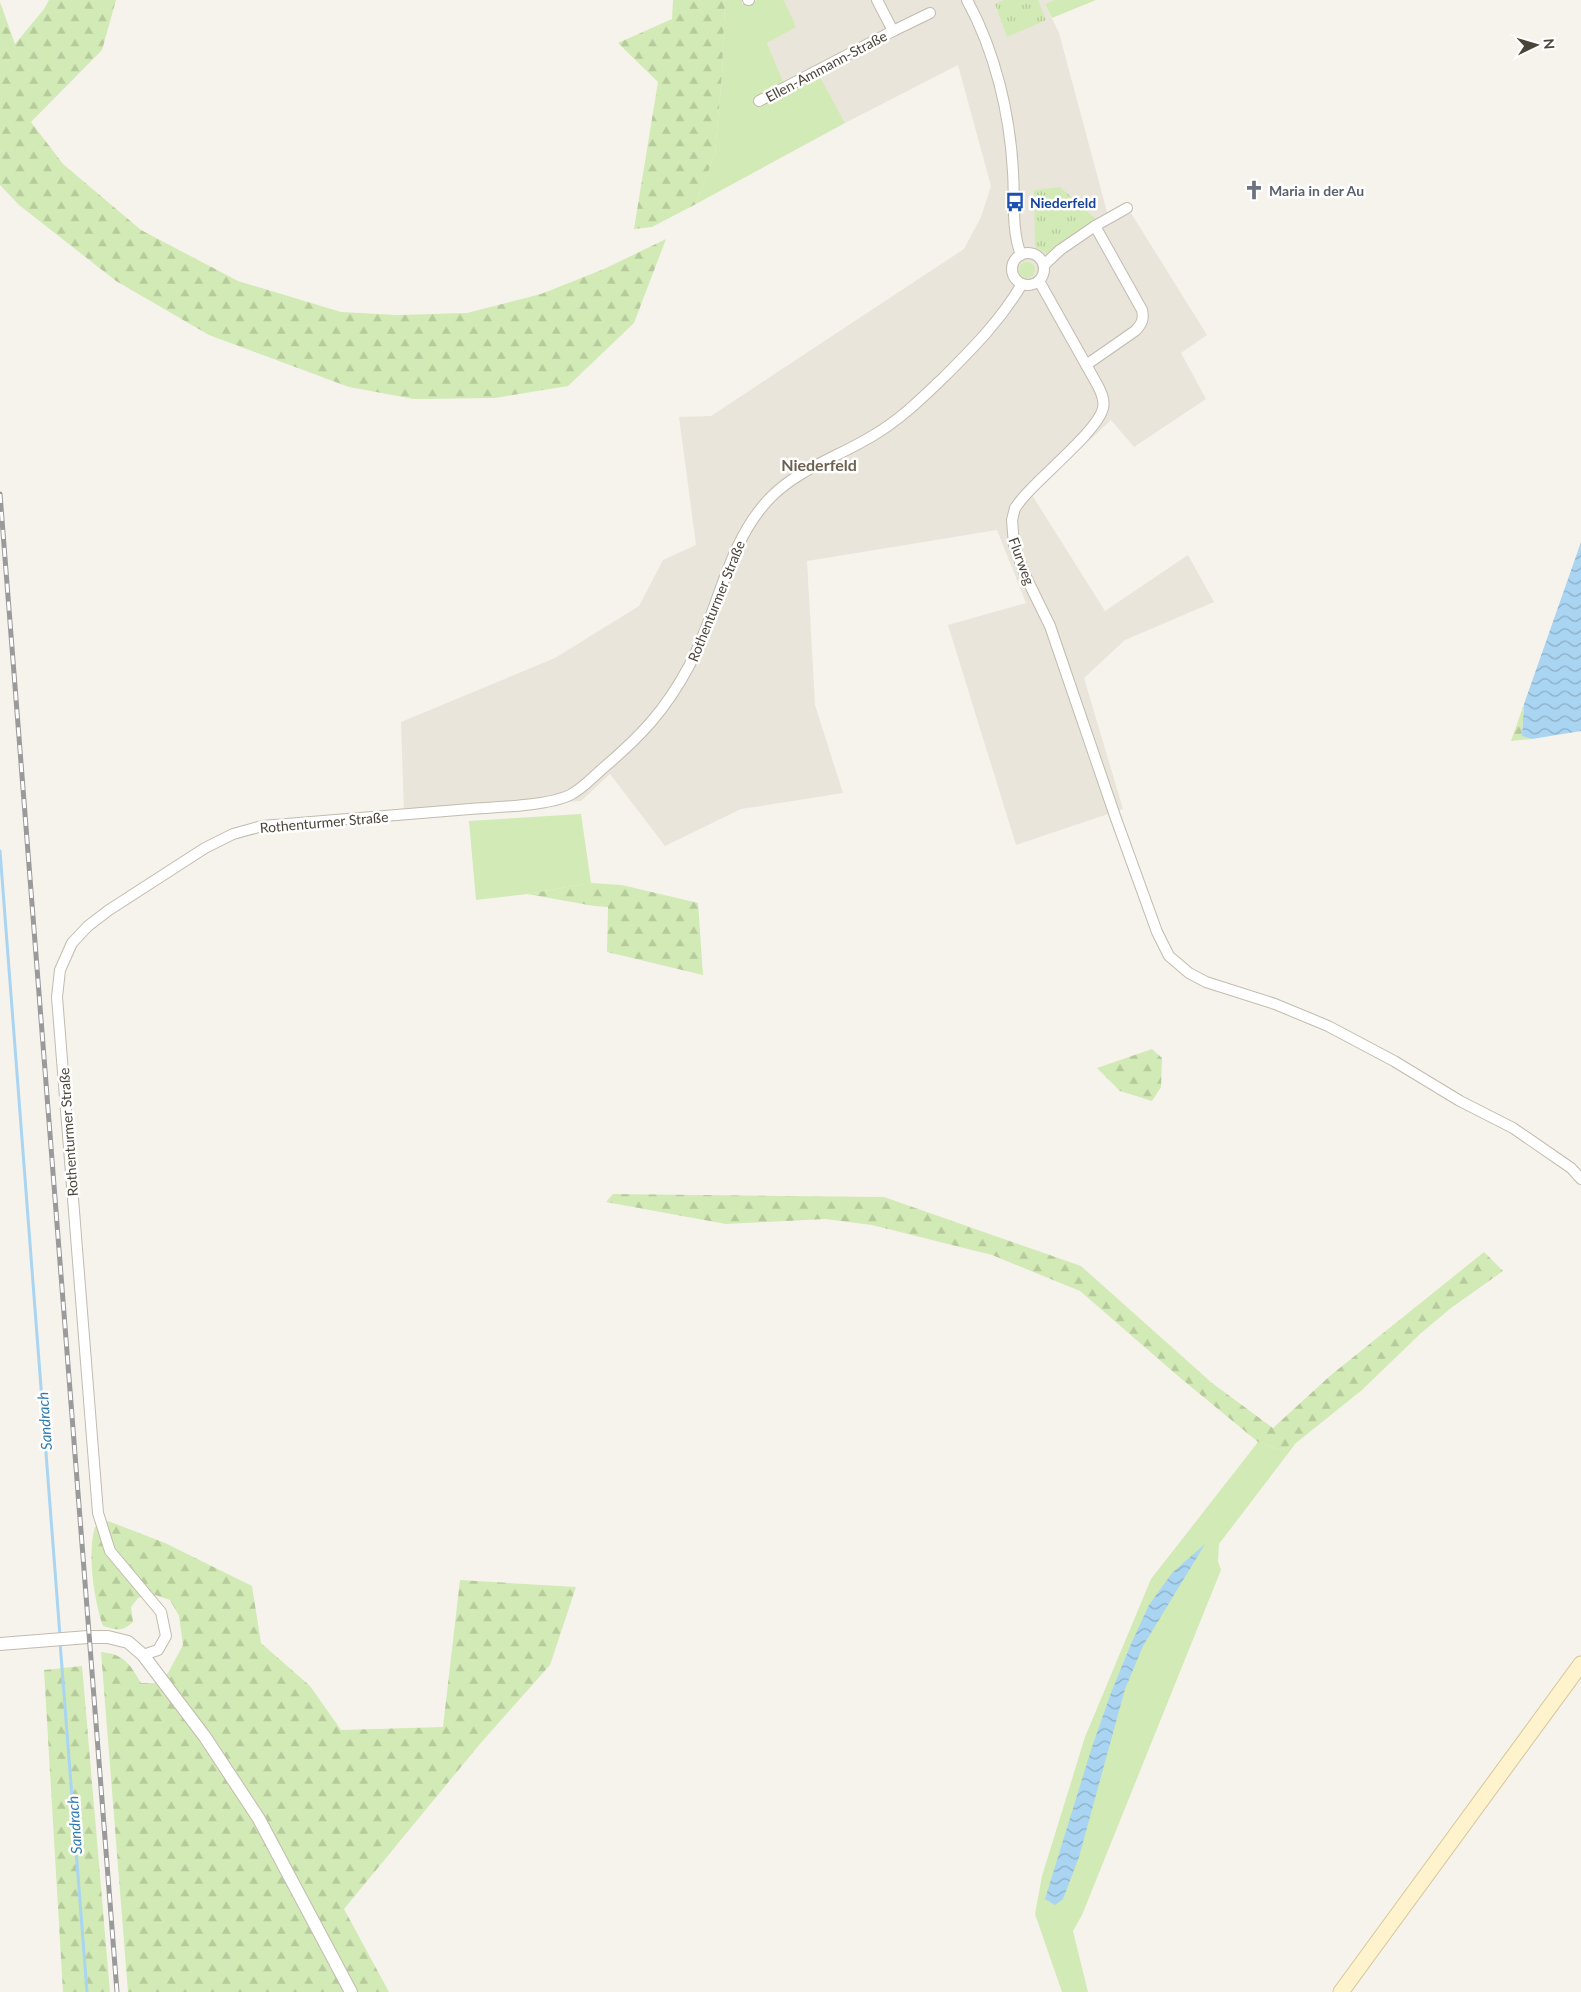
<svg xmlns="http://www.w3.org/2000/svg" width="1581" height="1992" font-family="Lato,sans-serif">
<defs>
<pattern id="forest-firs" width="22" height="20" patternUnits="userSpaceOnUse" patternTransform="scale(1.25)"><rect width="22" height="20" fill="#d2eab5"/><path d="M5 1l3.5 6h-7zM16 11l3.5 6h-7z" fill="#b6ca9c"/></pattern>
<pattern id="park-tufts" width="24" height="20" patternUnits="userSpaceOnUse" patternTransform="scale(1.25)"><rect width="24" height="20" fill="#d2eab5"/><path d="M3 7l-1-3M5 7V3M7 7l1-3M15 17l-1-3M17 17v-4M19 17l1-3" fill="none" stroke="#b6ca9c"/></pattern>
<pattern id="water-waves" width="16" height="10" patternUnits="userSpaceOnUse" patternTransform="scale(1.25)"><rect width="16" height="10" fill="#a9d4f2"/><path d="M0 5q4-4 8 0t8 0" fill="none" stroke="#8caec5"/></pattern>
</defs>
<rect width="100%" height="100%" fill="#f6f3ec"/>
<path fill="#eae5da" d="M784,0h270l-9,4 14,29 51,190 21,-10 76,122 -26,18 25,46 -72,48 -23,-27 -79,75 73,116 83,-56 26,47 -89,38 -41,38 39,131 -107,36 -68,-220 78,-22 -29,-73 -190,31 8,144 28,88 -102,16 -76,37 -55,-72 -29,27 -177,12 -3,-91 154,-64 84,-52 24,-46 33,-15 -17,-128 32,-1 253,-167 17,-32 10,-31 -33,-121 -113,58 -26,-47 -32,16 -20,-49 28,-16z"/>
<g fill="#d2eab5">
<path d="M725,0h17v4l15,-4h27l12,27 -29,16 20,48 32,-16 26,48 -149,81 19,-51 7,-79z"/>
<path d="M1054,0h42l-44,18 -7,-14z"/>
<circle cx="1027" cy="270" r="8"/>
<path d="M581,814l10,69 -64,11 -51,6 -7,-79z"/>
<path d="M1258,1442l22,8 16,-7 -77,101 -1,17 3,9 -139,345 -9,16 15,61h-26l-27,-78 7,-38 43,-139 66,-158z"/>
</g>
<g fill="url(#forest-firs)">
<path d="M49,0h67l-14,50 -71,72 32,42 78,66 97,51 103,31 56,3 70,-2 74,-19 63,-25 62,-30 -32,84 -66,63 -73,12 -81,1 -65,-12 -140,-52 -93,-54 -97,-76 -19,-20v-183l15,42 29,-35z"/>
<path d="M673,0h52l-3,74 -7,79 -19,51 -44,23 -18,2 24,-147 -40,-39 54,-24z"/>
<path d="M1524,704l-2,32 10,3 -21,2z"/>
<path d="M591,883l31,2 76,18 5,72 -96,-23 1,-45 -14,-1 -67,-12z"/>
<path d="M1152,1049l10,9 -1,29 -9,14 -32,-10 -23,-23z"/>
<path d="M613,1194l271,3 197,69 131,117 61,45 58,-53 153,-123 19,19 -52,37 -31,26 -58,56 -66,53 -16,7 -22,-8 -80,-66 -98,-85 -88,-36 -120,-30 -47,-6 -99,5 -120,-22z"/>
<path d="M108,1521l57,22 87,43 9,57 49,43 31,44 102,-3 17,-147 116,7 -26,78 -71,80 -135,164 45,83h-261l-27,-340c23,2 29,12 40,31h14l13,-10 15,-28 -4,-29 -9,-16 -18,-6 -14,4 -7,9 2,15c-11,10 -17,8 -30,4 -9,-25 -16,-73 -8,-99z"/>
<path d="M82,1666l28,326h-47l-19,-322z"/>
</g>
<g fill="url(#park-tufts)">
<path d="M1004,0h34l8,20 -39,17 -12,-33z"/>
<path d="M1060,187l37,33 -50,34 -12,-7 -1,-57z"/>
</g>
<g fill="url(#water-waves)">
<path d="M1581,542v189l-49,8 -10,-3 2,-32z"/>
<path d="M1205,1544l-62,102 -18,43 -46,168 -16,42 -8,6 -10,-6 47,-152 19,-54 20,-49 18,-39 23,-32z"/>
</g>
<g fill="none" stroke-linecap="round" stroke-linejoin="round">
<g stroke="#a9d4f2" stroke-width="3">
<path d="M0,851l60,785"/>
<path d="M60,1642l27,350"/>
</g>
<defs>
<g id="minor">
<path d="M748,0h1"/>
<path d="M967,0c28,51 43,114 46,172 2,28 -2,57 8,83"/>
<path d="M893,31l37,-18"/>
<path d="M759,101l134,-70 -16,-31"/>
<path d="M1095,226l32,-18"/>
<circle cx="1028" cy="269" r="16"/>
<path d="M1044,265l16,-15 35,-24 47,84c2,9 0,14 -7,21l-49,34"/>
<path d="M1039,281l59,105c3,6 7,14 5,22 -5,23 -65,70 -82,92l-6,8 -3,12 2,25 11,30 25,51 65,190 42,116 12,24 20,17 17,9 69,22 53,22 66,35 66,40 53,27 58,40 10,11"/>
<path d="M143,1655l15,-5 8,-14 -5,-24 -51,-61 -12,-38 -41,-516 3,-27 12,-27 16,-17 21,-16 96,-62 28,-14 29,-8c69,-5 138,-11 208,-17 26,-2 78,-3 100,-14 12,-6 22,-17 31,-25 39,-33 64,-59 88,-104 30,-55 37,-122 81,-168 28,-29 70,-42 104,-63 27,-16 48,-37 70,-58 30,-30 56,-56 78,-93"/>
</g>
<path id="tertiary" d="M0,1644l88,-7h20l20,5 15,13 62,82 54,82 92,173"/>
<path id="secondary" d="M1341,1992l240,-328"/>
</defs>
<use href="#minor" stroke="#c2bbae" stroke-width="12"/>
<use href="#tertiary" stroke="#c2bbae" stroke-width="14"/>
<use href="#secondary" stroke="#d6c79b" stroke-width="17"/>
<use href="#minor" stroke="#fff" stroke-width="10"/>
<use href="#tertiary" stroke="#fff" stroke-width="12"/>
<use href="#secondary" stroke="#fff3cd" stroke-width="15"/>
<defs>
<path id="rail" d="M0,494l117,1498"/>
</defs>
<use href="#rail" stroke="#9a9a9a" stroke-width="5"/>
<use href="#rail" stroke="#fff" stroke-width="3" stroke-dasharray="9" stroke-linecap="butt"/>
</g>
<defs>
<symbol id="church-bare" viewBox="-9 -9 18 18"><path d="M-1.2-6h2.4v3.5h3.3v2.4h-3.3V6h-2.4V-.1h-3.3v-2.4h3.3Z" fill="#6b7280" stroke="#fff" stroke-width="2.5" paint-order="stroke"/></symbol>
<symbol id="bus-bare" viewBox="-9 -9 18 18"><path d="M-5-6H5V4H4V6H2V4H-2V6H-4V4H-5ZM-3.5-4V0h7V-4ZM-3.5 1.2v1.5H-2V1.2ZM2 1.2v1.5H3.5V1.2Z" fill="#1a4fb4" stroke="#fff" stroke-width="2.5" paint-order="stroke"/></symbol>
</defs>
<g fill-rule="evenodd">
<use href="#church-bare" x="1240" y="176" width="28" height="28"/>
<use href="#bus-bare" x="1001" y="188" width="28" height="28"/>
</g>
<g text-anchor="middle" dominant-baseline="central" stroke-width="5" stroke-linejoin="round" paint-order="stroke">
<g font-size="14" fill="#4b4439" stroke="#fff">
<text transform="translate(826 66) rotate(-28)">Ellen-Ammann-Straße</text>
<text transform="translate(1022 561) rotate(70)">Flurweg</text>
<text transform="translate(716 601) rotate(-68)">Rothenturmer Straße</text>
<text transform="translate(324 822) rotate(-5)">Rothenturmer Straße</text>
<text transform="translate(68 1132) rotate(-94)">Rothenturmer Straße</text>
</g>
<g font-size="14" font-weight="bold" fill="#5b616d" stroke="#fff" text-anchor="start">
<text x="1269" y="190">Maria in der Au</text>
</g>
<g font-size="14" font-weight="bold" fill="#164399" stroke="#fff" text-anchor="start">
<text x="1030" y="202">Niederfeld</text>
</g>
<g font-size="15" font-style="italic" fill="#2e7ab2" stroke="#fff">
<text transform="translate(44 1421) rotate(-94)">Sandrach</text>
<text transform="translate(74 1825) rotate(-94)">Sandrach</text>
</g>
<g font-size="16" font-weight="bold" fill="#6e6250" stroke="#fff">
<text x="819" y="464">Niederfeld</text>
</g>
</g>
<g transform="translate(1536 45) rotate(85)" stroke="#ffffff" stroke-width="4" paint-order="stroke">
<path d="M0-4L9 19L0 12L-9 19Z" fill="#4b4439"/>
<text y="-8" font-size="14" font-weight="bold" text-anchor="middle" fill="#4b4439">N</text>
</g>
</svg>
